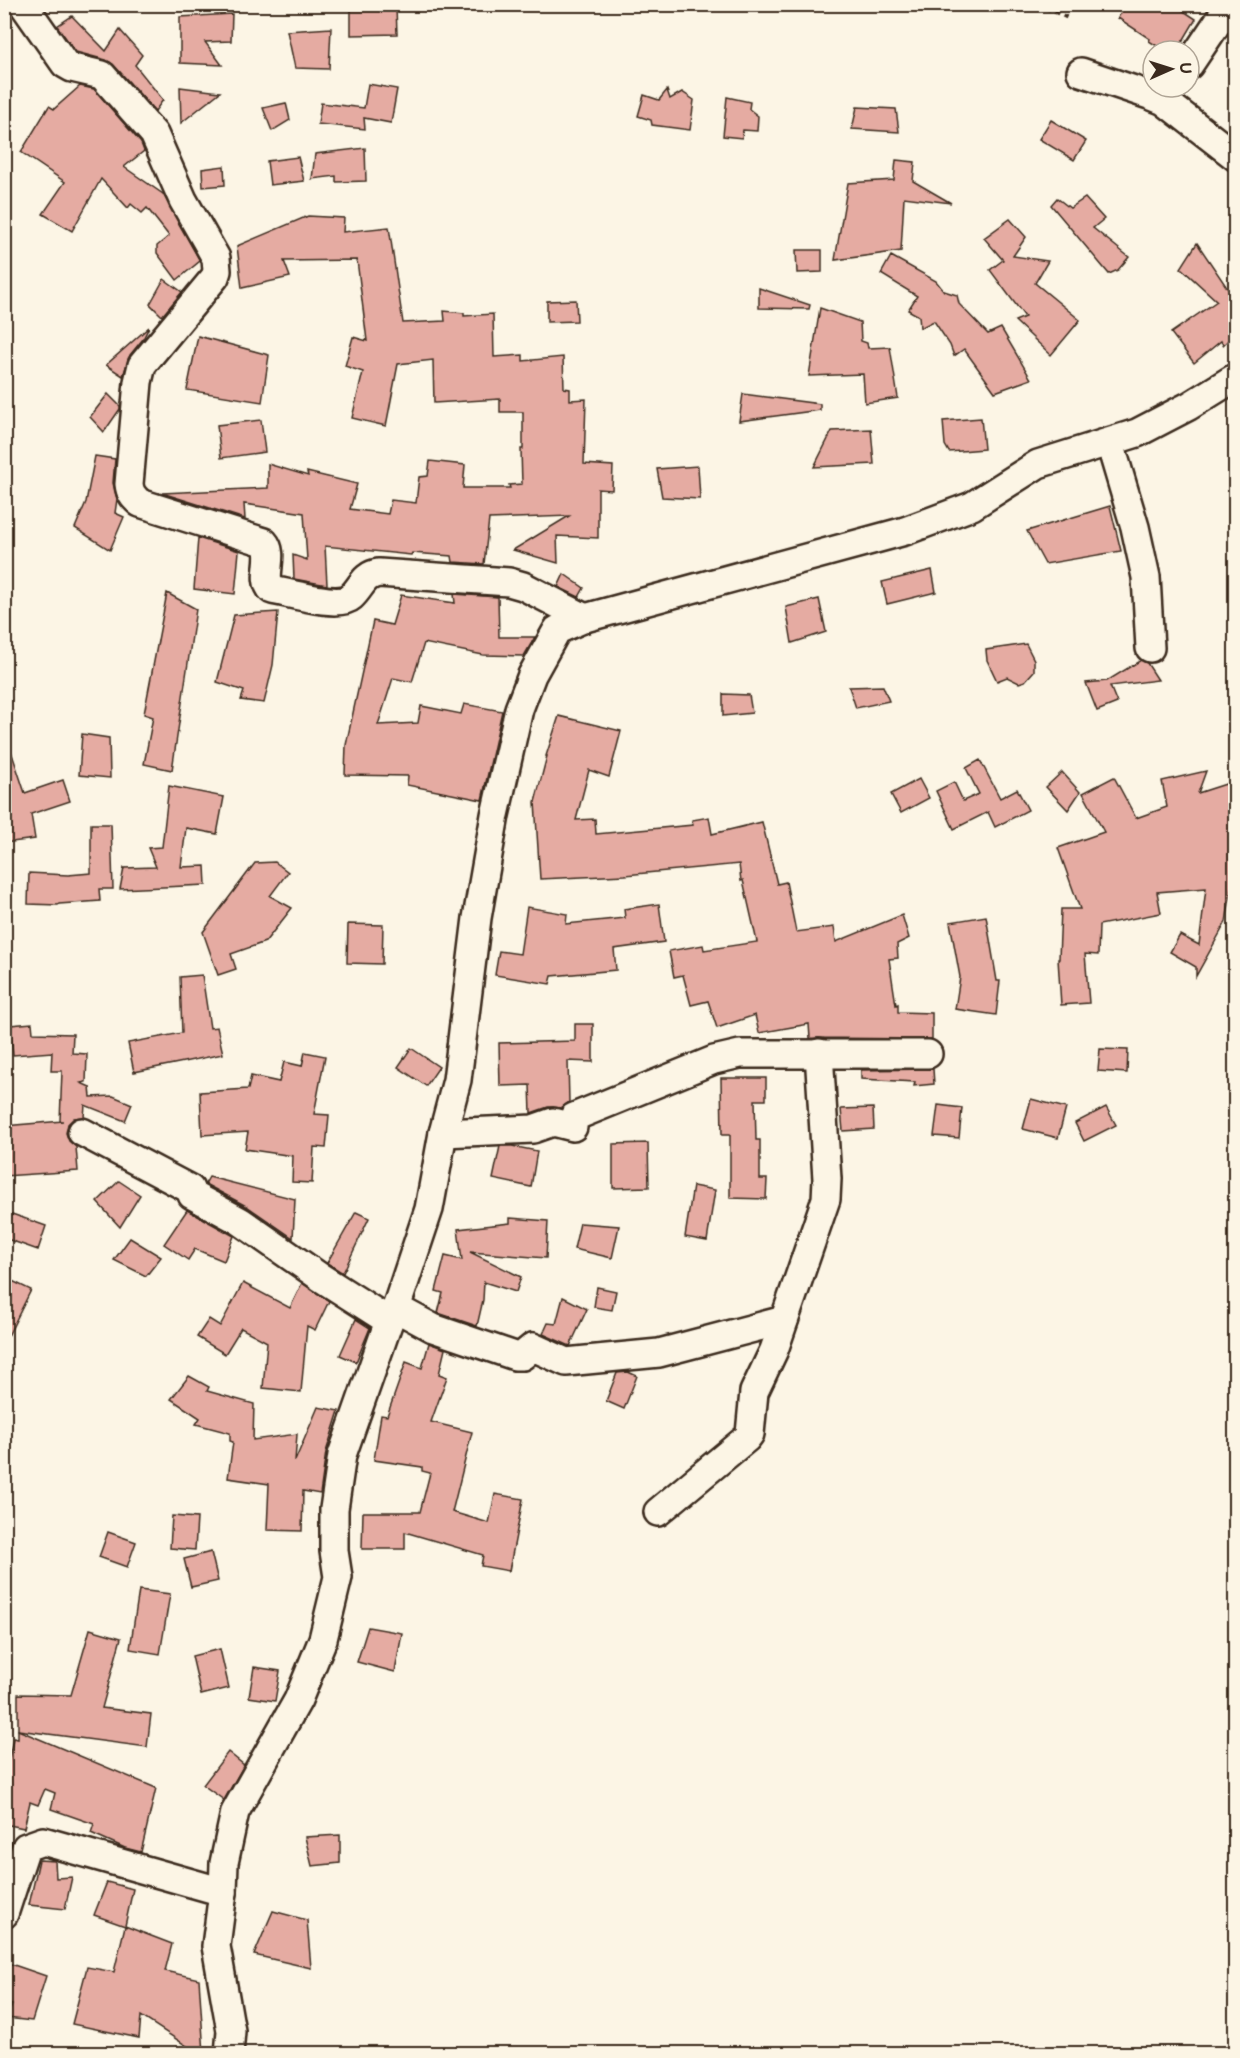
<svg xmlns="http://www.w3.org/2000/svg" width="1240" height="2058" font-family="'Balsamiq Sans',sans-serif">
<rect width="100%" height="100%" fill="#fcf5e5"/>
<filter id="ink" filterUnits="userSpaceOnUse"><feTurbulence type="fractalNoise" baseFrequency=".0167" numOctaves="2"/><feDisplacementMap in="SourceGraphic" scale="12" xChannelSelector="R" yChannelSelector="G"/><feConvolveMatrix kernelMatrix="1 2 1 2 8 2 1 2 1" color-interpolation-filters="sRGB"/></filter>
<g filter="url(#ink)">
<g fill="#e5aba2" stroke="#3b2a1e" stroke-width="1.5">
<path d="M1126,4h47l23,15 -19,32h-12l-16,-10 1,-2 -32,-21z"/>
<path d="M396,7l1,27 -46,1v-27z"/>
<path d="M232,14l-1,27 -26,1 17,23 -42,-2v-46z"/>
<path d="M72,16l34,35 14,-21 22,25 -7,10 28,35 -8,11 -42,-47 -7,-4 -30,-8 -19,-26z"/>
<path d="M331,28l-2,41 -34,-1 -8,-37z"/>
<path d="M368,84l29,5 -6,34 -27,-5 1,11 -47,-5 3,-21 43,5z"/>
<path d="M80,86l14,3 47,54 3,8 -20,16 39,27 37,67 -23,19 -20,-27v-7l12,-10 -22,-28 -5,5 -11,-9 -3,4 -27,-29 -29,52 -29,-17 22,-32 -44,-30 28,-46 5,3z"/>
<path d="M180,87l40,5 -39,31z"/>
<path d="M667,90l3,9 12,-7 12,8 -4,30 -38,-5 -1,-5 -13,-4 6,-21 15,5z"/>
<path d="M727,97l23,5 -1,7 9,7 -1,15 -14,-1 -1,8 -19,-2z"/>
<path d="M286,103l4,17 -18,11 -9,-23z"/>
<path d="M857,107l39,2 3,23 -47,-3z"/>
<path d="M1051,120l35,21 -12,19 -35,-21z"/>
<path d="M365,148l1,33 -30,1v-6l-24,3 3,-25z"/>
<path d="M298,157l6,24 -34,4 -3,-24z"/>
<path d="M896,160l19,2 -2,19 38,22 -47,-6 -3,54 -66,9 13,-77 46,-3z"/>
<path d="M224,166l1,19 -22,2 -1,-18z"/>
<path d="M1057,198l13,10 15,-10 19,21 -11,9 36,29 -11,13 -9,4 -58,-69z"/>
<path d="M308,216l36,2 -1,14 46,-5 14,96 42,-2 -1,-10 20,2v3l29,-2 1,43 29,-2v6l40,-4 1,31 6,1v11l16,-1 -2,65 29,2 -1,24 -14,-1v49l-41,-2 1,27 -45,-13 56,-34 -80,3 -5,45 -31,-2 -1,-6 -40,-3 -1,2 -86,-9 2,39 -33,-6 -1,-24 14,5 -3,-47 -60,-9 1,15 -83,-26 106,-5v-24l40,12 -1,-4 50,12 -7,25 38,5 3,-14 25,3 3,-26 9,-1 2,-15 35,4 -2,23h47l-1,-3 13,-1 -1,-35h2v-37h-23v-13l-66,4 -1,-43 -35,4 -12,62 -34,-8 11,-46 -18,-6 8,-29 14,4 -10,-81 -73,1 6,16 -48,11 -5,-42z"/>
<path d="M1010,219l16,18 -13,19 35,5 -13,22 45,37 -29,35 -36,-34 10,-4 -35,-47 13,-10 -19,-22z"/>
<path d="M1197,243l33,49 6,-4v45l-13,12 -2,-4 -27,22 -23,-30 46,-32 -36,-33z"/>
<path d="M796,250h26v22l-25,1z"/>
<path d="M891,256l45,25 8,10 13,4 2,9 29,30 13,-6 30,51 -36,13 -31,-43 -10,7 -4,-11 -16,-24 -14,7 -1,-12 -11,-6 9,-14 -36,-22z"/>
<path d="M164,279l18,13 -20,24 -12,-12z"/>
<path d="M759,288l51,17 -1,4 -50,-1z"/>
<path d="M576,300l1,21 -30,1v-21z"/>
<path d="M820,308l40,14 1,19 6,2 1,5 22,-1 8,51 -33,5 -2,-29 -54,2z"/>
<path d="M149,327l-6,12 -13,16 -7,21 -17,-11z"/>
<path d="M198,336l71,19 -7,47 -75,-12z"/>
<path d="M108,394l12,12v3l-16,23 -14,-15z"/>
<path d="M743,394l77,10v6l-81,11z"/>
<path d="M981,418l3,31 -35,3 -4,-7 -2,-24z"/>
<path d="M261,420l4,32 -44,6 -4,-33z"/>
<path d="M871,429l3,35 -60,3 18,-36z"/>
<path d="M95,456l20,3 -2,24 4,16 -2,14 9,4 -14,33 -35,-22 11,-26z"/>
<path d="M698,466l2,33 -38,-2 -5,-28z"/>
<path d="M1110,506l11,45 -76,13 -18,-33z"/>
<path d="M198,538l41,13 -4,43 -41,-5z"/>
<path d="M932,570l4,22 -49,12 -5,-22z"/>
<path d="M564,574l20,14 -5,9 -21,-10z"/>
<path d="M167,593l29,16 -24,161 -28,-6 9,-47 -9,-3z"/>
<path d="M454,594l44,3 1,40h36l-11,19 -41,-1 -59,-12 -12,39 -19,-4 -15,47 40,-2 3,-17 40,8 3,-10 38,7 -20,89 -75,-15 1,-9 -63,-1 1,-30 27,-124 19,4 9,-30 54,8z"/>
<path d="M819,599l7,33 -34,11 -6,-36z"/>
<path d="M278,612l-5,53 -9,38 -23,-3 3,-9 -27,-9 17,-67z"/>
<path d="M1026,644l8,16v11l-9,10 -6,2 -12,-6 -10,4 -10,-21 -1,-10z"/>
<path d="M1141,660l6,3 11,17 -48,6 7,17 -20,8 -11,-28 21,-2z"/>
<path d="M883,686l6,15 -33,7 -7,-21z"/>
<path d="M723,694l26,1 3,18 -29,3z"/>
<path d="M559,716l62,15 -12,46 -20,-7 -13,50 19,-1 1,15 97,-9 -1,-5 17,-3 3,17 50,-12 15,62 9,-2 10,50 38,-5 2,15 66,-27 7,23 -12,6 1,14 -9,1 7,46 2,-1v8l34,1v26l-122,-1 -1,-14 -50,9 -4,-18 -38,13 -9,-27 -17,4 -8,-30 -9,2 -5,-26 34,-6 1,5 53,-8 -14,-62 -2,1 -2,-17 -114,11 -85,4 -5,-77 12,-46h-1z"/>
<path d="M82,734l27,4 1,40 -31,-3z"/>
<path d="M8,742l17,51 38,-13 7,21 -39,13 4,25 -31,4v-100z"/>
<path d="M980,760l20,38 17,-9 11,21 -33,17 -7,-15 -34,17 -18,-38 18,-9 9,19 16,-7 -13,-26z"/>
<path d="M1206,771l-8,22 34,-11 4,10v67l-10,63 -30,54v-9l-26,-15 10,-17 19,10 7,-57 -49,4 4,21 -62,12 -1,30 -13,-1 4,49 -28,2 -3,-46h1l2,-50h19l-22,-61 46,-16 -21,-39 31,-16 22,41 31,-11 -5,-26z"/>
<path d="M1062,772l18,20 -12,18 -22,-23z"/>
<path d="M919,779l10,19 -28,15 -10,-19z"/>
<path d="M169,786l55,11 -7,37 -31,-6 -5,39 24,-1 1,19 -86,4 4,-21 32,-1 -8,-19 14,-1z"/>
<path d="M91,824h20l2,65h-14l1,12 -41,3 -1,1 -30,-1 1,-31 39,2 23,-2z"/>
<path d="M275,862l13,10 -18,24 22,12 -27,34 -34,12 5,15 -18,6 -15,-43 52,-69z"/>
<path d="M659,904l5,38 -50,7 2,21 -64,6 -2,8 -55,-9 4,-24 21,3 7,-47 40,7 -1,10 59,-6 -1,-9z"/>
<path d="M986,916l11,65h3l-4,34 -41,-6 5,-32 -10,-55z"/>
<path d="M348,924l35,1 -1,39 -35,-1z"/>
<path d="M202,975l8,53 7,-1 6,27 -89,18 -6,-29 54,-10 -2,-56z"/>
<path d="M32,1023l1,10 40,1 -1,19 15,1 -1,28 -5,1 9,4 1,10 22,-1 19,8 -7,17 -40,-16 -1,12 -10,1 -6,6 -2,9 3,8 7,6 2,24 -74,5v-50l59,-5h-3l2,-50h-11l1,-19 -39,3 -3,-30z"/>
<path d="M575,1024h18v38l-25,-1 1,41 -8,6 -13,-1 -17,6 -1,-28 -30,1 -1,-43 76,-2z"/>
<path d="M411,1048l28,19 -13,19 -28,-19z"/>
<path d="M1100,1049l28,1 -1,23 -29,-2z"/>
<path d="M305,1052l20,4 -11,58 15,1 -3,33 -12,-1 -2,36 -20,-1 1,-26 -48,-7 3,-17 -46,3 -2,-43 48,-3 3,-13 28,6 5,-20 18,4z"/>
<path d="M933,1069l1,15 -20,2 1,-4 -54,-3v-9z"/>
<path d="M721,1078h45v22h-11l1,40h4v39h7l-1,20 -36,-1v-63h-8z"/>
<path d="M1031,1099l35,9 -8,30 -35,-9z"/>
<path d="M938,1105l24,3 -3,30 -25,-2z"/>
<path d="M1106,1107l10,18 -32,16 -9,-18z"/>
<path d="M873,1108l1,21 -31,2 -2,-22z"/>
<path d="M648,1143l1,44 -36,1v-44z"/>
<path d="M500,1146h12l25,5 -6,36 -38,-8z"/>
<path d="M209,1177l86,22 -2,39 -45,-31 -43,-23z"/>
<path d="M119,1181l21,14 -20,32 -23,-25z"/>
<path d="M693,1186l22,4 -8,51 -22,-4z"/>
<path d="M187,1210l47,26 -10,25 -29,-12 -7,11 -24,-16z"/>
<path d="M356,1212l13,6 -26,55 -16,-10z"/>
<path d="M12,1214l34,12 -8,24 -34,-12z"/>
<path d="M510,1218l38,3 -2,37 -76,-6 51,25 -5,15 -32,-10 -1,18 -6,26 -39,-13 5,-20 -7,-2 9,-35 17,4 -4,-31 52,-6z"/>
<path d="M580,1223l39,3 -7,32 -38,-9z"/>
<path d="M130,1238l31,19 -15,19 -32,-16z"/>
<path d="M4,1277l27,13 -27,54z"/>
<path d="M243,1283l47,25 12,-25 27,18 -14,29 -8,-4 -6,66 -38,-4 4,-46 -26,-14 -16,26 -28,-17 12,-18 11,7z"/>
<path d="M597,1287l19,4 -4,19 -18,-3z"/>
<path d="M563,1297l24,12 -17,37 -27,-12 5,-11 8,1z"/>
<path d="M356,1319l14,9 -14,34 -16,-7z"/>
<path d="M429,1343l16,6 -6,25 8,3 -16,45 41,10 -20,80 37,11 6,-29 28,5 -14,72 -28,-5 2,-11 -78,-23v17h-43l1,-37h57l10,-39 -8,-2v-4l-48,-7 7,-45 6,1 19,-54 16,6z"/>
<path d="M628,1372l9,4 -13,33 -18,-8 11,-28z"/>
<path d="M189,1376l20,11 -2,4 47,13 -1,36 44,-6 -2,27 23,-54 21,4 -13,41 -6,42 -17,-3 -1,40 -35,-1 2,-46 -41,-6 5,-36 -3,-1v-8l-34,-9 4,-6 -29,-19z"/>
<path d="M172,1516l25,2 -2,32 -25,-2z"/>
<path d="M108,1532l28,10 -9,25 -28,-10z"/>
<path d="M211,1552l7,29 -27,6 -7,-28z"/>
<path d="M139,1590l31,4 -10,60 -30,-5z"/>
<path d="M368,1627l34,6 -7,39 -38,-10z"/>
<path d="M90,1629l31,9 -19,70 49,6 -4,33 -129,-17v-36l53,1z"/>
<path d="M220,1649l9,39 -28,7 -9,-39z"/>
<path d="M254,1667l26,4 -5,30 -26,-4z"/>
<path d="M18,1730l138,58 -15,64 -16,-4 -34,-15 3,-9 -43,-15 4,-16 -10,-4 -7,16 -8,-3 -6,26 -20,-4v-39l9,-47 5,1z"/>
<path d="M228,1752l16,13 -20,35 -21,-15z"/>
<path d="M340,1835v28l-28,3 -7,-29z"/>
<path d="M39,1860l16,1 1,17 16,-1 -7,32 -36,-4z"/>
<path d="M107,1882l26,7 -8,37 -31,-11z"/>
<path d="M273,1911l34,9 4,48 -57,-13z"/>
<path d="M125,1926l47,18 -7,27 34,8 5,75h-5l-58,-38 -2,22 -67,-14 15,-57 27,5z"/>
<path d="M8,1963l38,13 -14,45 -25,-3 5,-13 -8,-3v-30z"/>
</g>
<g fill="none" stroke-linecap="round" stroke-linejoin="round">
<defs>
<g id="minor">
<path d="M23,4l42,60 7,4 30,7 52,59 29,66 33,58 1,13 -2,6 -73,88 -4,17 -9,102c1,9 4,13 11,19l124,39c12,13 -4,36 8,48 17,3 67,18 79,7 11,-10 12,-22 28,-24l130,9 14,4 62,32"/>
<path d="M1189,65l41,-61"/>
<path d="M1081,72l68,23 15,6 72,56"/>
<path d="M1110,443l25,84 11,50 4,71"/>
<path d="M82,1132l108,57 2,6 48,26 80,56 69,44"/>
<path d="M443,1133l90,-4 20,-7 20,5 1,-10 140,-57 26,-6h188"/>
<path d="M396,1308l37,20 82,28h7l11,-9 33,15 93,-9 125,-33"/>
<path d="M658,1512l89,-74 3,-4 4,-42 20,-42 52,-151 1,-20 -8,-126"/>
<path d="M4,1914l22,-67 17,-6 180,51"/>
<path d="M229,2054l2,-23 -15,-85 7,-54 1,-29 11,-51 63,-112 25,-61 15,-62 -4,-26v-42l8,-54 47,-134 7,-13 33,-99 14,-76 14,-53 20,-162 18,-103 24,-106 13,-34 25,-45 28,-12 320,-87 67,-25 66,-42 99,-31 52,-27 47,-29"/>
</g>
</defs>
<use href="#minor" stroke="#3b2a1e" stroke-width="32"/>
<path stroke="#3b2a1e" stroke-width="4" stroke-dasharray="4.5 4.5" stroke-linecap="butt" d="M1038,4l30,14"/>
<use href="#minor" stroke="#fcf5e5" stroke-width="27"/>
</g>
</g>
<rect width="1240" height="2058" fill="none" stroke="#fcf5e5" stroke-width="24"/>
<rect x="12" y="12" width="1216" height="2034" fill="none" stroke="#3b2a1e" stroke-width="2" filter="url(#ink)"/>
<g transform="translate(1171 69) rotate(87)"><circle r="28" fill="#fcf5e5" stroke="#afa495" stroke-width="1.5"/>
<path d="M0-4.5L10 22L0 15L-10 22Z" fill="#3b2a1e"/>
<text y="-9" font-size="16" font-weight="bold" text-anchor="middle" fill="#3b2a1e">U</text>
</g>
</svg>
